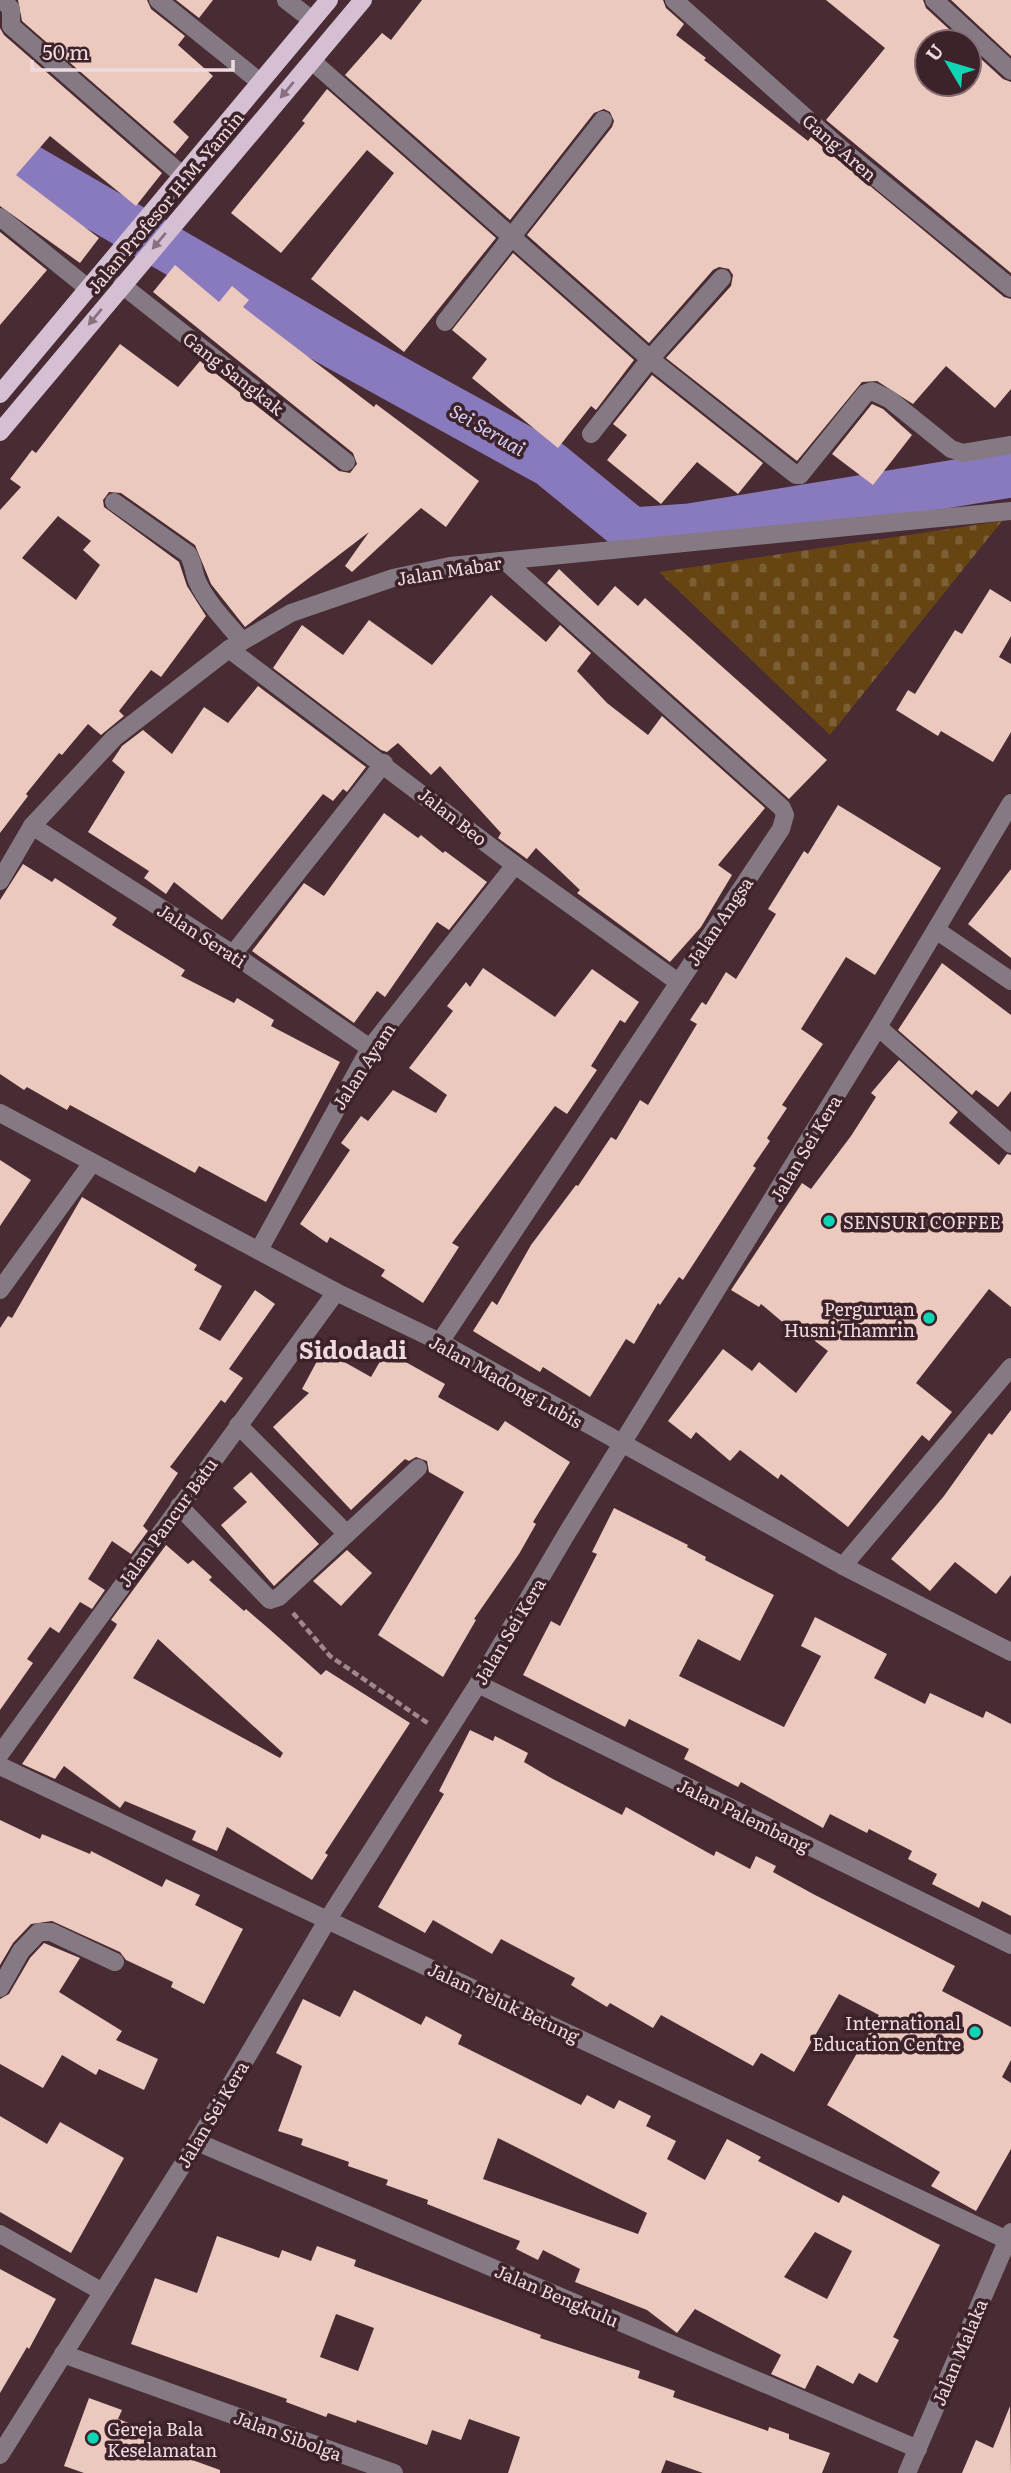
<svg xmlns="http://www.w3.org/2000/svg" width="1011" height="2473" font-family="Literata,serif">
<defs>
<pattern id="cemetery-stones" width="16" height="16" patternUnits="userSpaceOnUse" patternTransform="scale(1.75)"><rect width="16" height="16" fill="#674513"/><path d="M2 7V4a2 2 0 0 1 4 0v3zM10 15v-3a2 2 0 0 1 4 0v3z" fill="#7d5f35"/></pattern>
</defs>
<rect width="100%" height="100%" fill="#482b33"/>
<path fill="url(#cemetery-stones)" d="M1002,521l-172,214 -171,-163z"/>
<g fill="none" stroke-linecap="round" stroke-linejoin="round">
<path stroke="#897abd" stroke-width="47" d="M0,151l336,195 214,118 82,67 58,-4 321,-53"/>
</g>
<g fill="#ecc9be" fill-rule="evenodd">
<path d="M18,0h129l4,9 34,27 -7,9 35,31 -40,46 16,15 -14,17 -153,-133z"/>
<path d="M176,0h37l-14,18z"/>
<path d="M422,0h241l3,8 18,16 -8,11 30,23 -2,2 104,81 3,-4 193,160 7,2v90l-16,19 -49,-42 -33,38 -36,-23 -15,1 -65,79 -131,-103 65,-72 2,-11 -4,-6 -10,-2 -6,3 -64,73 -122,-108 85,-108 2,-6 -4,-9 -6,-3 -10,4 -84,107 -165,-145 37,-42 9,7z"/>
<path d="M826,0h97l3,8 37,34h-36v42h42v-36l34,31 8,3v191l-185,-153 59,-72z"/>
<path d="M951,0h60v56z"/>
<path d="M0,28l4,7 158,138 -26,33 -86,-70 -34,39 83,63 -19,25 -80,-57z"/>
<path d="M327,89l169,149 -92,114 -93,-73 83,-106 -27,-23 -86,103 -50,-40 74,-90 -3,-2z"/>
<path d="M0,232l47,38 -47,55z"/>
<path d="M513,253l121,107 -38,50 -5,-4 -33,42 -86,-70 15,-19 -35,-29z"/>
<path d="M175,265l44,37 13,-16 17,14 -6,7 131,100 2,-3 103,77 -33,46 -25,-19 -69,64 -7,-6 24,-34 -124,95 -34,-43 -16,-39 -74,-52 -12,-1 -6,8 1,7 75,55 8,24 19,30 -45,61 -10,-7 -32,41 5,5 -23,19 -13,-11 -26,31 -3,-2 -33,41 2,2 -28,37v-323l21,-23 -11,-8 22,-29 4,3 84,-109 58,43 22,-26 139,110 11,2 7,-9 -4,-11 -200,-161zM58,516l33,25 -8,9 17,15 -24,35 -54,-42z"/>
<path d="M652,375l111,88 -25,31 -41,-32 -36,42 -54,-44 20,-25 -14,-11z"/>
<path d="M872,404l11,5 29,26 -39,50 -41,-31z"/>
<path d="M559,569l39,37 17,-20 23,20 7,-8 182,162 -38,39 -242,-216z"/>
<path d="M990,589l21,13v34l-12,21 12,7v68l-18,30 -52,-31 -3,5 -42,-26 12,-20 7,4 40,-64 7,4z"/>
<path d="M491,595l55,47 14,-17 31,28 -14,18 30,32 41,32 14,-19 103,92 -47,57 14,10 -31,52 -31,35 -93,-69 3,-3 -44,-42 -9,11 -29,-21 3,-5 -61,-67 -9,9 -33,-32 -11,9 -6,-2 -108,-82 29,-43 41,30 26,-35 63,45z"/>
<path d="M258,686l108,81 -19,25 -4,-3 -10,12 -10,-7 -101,126 -48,-38 -8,12 -22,-16 5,-7 -61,-39 37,-60 -13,-11 10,-15 21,-16 29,24 32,-47 24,16z"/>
<path d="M838,805l103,63 -66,107 -29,-18 -45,72 22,15 -41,61 5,3 -20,30 3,3 -17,25 3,2 -73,112 -4,-3 -19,28 -2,-2 -24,41 -8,-5 -36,58 -47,-30 -3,5 -67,-41 19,-30 5,4 34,-60 45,-60 2,1 33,-49 5,3 24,-40 8,5 49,-81 -7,-4 12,-18 4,3 20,-33 10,7 40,-65 -8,-5 36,-58 4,3z"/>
<path d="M384,813l34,25 3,-3 22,18 2,-2 42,31 -38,48 -12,-8 -52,75 -8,-6 -23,32 -102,-72 52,-68 20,13z"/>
<path d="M23,864l29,18 3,-4 62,40 -5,7 73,45 -4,6 53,27 3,-5 37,22 -3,6 69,36 -74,140 -67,-36 -4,7 -125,-68 -3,5 -40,-23 -3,3 -24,-16v-174z"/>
<path d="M1011,869v89l-43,-34z"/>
<path d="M942,963l69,52v76l-13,16 -22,-17 -4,5 -74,-65z"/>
<path d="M483,968l72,49 37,-48 47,33 -14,21 -5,-3 -29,46 6,4 -30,44 -12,-8 -103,137 7,4 -36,56 -42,-27 4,-6 -55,-33 -3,6 -27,-19 50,-74 -9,-7 20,-27 7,5 25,-31 43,23 11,-18 -38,-27 44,-57 -6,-5 19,-24 4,5z"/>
<path d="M899,1060l59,52 -9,11 50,42 8,-11 4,1v152l-22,-18 -73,94 36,29 -23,29 -7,-6 -74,92 -67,-53 -3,5 -38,-29 -10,11 -34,-29 -5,7 -23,-18 55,-72 29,22 7,-9 37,31 32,-42 -39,-30 -3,4 -25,-21 -2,3 -28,-17 71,-107 9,6 40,-53 25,-39 -5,-4z"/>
<path d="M0,1160l31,20 -31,46z"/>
<path d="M82,1197l115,68 -3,5 28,16 -23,43 21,12 35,-51 20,14 -46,65 14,9 -18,25 -4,-3 -51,67 8,6 -35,53 5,5 -17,23 -19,-13 -24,38 17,11 -13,19 -12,-7 -21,31 -9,-6 -23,32 6,4 -33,47v-382l8,-12 4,2z"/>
<path d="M323,1350l48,27 15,-26 59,33 -7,13 60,34 7,-10 65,41 -37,60 3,2 -17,30 -45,65 2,1 -33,57 -65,-42 86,-143 -35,-20 -2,-11 -11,-4 -7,4 -4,-2 -54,51 -78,-83 36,-34 -7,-4z"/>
<path d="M1011,1410v165l-15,19 -41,-32 -25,29 -39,-32 53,-63 45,-63 3,2z"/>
<path d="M251,1472l68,72 -45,42 -53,-61 26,-23 -14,-14z"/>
<path d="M614,1508l74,37 -1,2 19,10 -1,3 69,35 -34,66 -42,-22 -19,37 105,51 37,-71 -20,-10 14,-29 72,37 -13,24 51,26 5,-11 53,25 3,-7 25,13v192l-29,-15 -3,7 -47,-24 5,-10 -29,-15 4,-8 -43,-22 -2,4 -37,-19 -7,14 -82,-46 -3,5 -54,-28 5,-10 -60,-30 -4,8 -102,-52 28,-54 9,5 37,-72 -5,-2z"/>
<path d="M166,1545l22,19 5,-4 19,17 -3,3 35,31 2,-2 22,19 53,47 5,-5 84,53 -85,130 3,2 -16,25 -85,-53 -10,24 -25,-11 4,-9 -71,-30 -5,7 -56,-42 -9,13 -33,-15 93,-136 2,-4 -6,-4zM158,1639l125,114 -3,5 -147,-80z"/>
<path d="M347,1550l25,23 -31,33 -28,-25z"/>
<path d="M470,1730l23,11 2,-5 33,17 -4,9 27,16 71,37 4,-8 88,49 2,-5 34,18 6,-13 20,10 -3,6 42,23 140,71 -13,25 69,36v33l-9,17 9,6v66l-35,62 -45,-25 9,-14 -113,-67 52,-90 -40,-21 -45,78 -33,-19 -8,13 -92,-51 -8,13 -43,-25 -3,4 -36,-22 4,-7 -74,-39 -9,15 -59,-34 -8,13 -47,-26 66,-113 -5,-3z"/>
<path d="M0,1820l40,19 2,-5 48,20 1,-3 71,36 4,-8 34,16 -5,10 48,24 -39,75 -33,-17 2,-5 -47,-22 -6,-8 -68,-31 -21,3 -18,19 -13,22z"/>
<path d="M44,1943l36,15 -21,34 63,39 -6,9 42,19 -14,31 -45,-21 -3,6 -34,-20 -19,33 -43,-24v-65l9,-5 21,-36z"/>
<path d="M354,1990l67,35 5,-9 36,19 -4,9 123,61 6,-10 27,14 5,-9 32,16 -5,10 30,15 -9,18 38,21 22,-41 34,18 -3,4 81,42 4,-8 97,50 -47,92 6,3 -22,43 -18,-10 -6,11 -36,-19 -12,24 -34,-15 10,-19 -86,-46 -18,24 -30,-23 -72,-28 5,-13 -37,-19 -5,10 -22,-11 4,-8 -93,-37 1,-4 -42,-15 2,-5 -40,-14 1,-4 -48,-17 2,-6 -25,-8 24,-65 -26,-13 27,-54 37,18zM498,2138l149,75 -9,21 -155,-55zM815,2232l37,19 -25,48 -43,-22z"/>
<path d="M0,2116l47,28 13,-22 64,36 -53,95 -71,-41z"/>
<path d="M217,2236l62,22 3,-8 29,11 6,-15 39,14 -2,6 187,69 -1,3 100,33 -2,7 37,13 -2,6 95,34 1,-4 20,7v5l41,14 -8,20h-119l-37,-13 -5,13h-153l12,-36 -51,-18 -8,21 -29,-10 -5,15 -70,-25 -1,3 -28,-10 -2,4 -40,-15 1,-3 -156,-55 24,-66 42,15zM336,2314l38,14 -16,43 -38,-14z"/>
<path d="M0,2269l56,30 -27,50 -2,-2 -27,46z"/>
<path d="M89,2398l33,12 -4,9 35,13 -5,12 72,26v3h-136l-20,-7z"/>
<path d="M1010,2406l1,67h-49l14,-33 17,8z"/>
</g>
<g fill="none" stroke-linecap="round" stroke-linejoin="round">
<path stroke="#a0888e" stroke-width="4.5" stroke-dasharray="7 3.5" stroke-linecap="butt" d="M293,1613l37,43 99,68"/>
<g stroke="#857a84" stroke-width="18">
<path d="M3,0l8,9v17l172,150"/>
<path d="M158,0l102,82"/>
<path d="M286,0l26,20"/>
<path d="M674,0l166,148 171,140"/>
<path d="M934,0l77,71"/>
<path d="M312,61l338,298 146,116h4l66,-82 6,-2 17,8 62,50 12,4 48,-8"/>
<path d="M0,217l89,72"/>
<path d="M122,285l224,177"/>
<path d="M445,322l158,-202"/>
<path d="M591,434l59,-75 72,-81"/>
<path d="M114,502l74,52c6,10 5,17 9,27 10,22 30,42 45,60"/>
<path d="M229,649l286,216 163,117"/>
<path d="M32,826l201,128 137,94"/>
<path d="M0,881l32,-55 82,-88 115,-89 62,-36 102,-35 57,-12 561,-55"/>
<path d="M936,930l75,51"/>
<path d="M233,954l151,-191"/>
<path d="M878,1027l133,117"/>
<path d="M0,1113l336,179 104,50 403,224 168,86"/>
<path d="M259,1250l111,-202 145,-183"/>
<path d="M0,1290l92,-127"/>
<path d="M440,1342l341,-513 4,-14 -3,-7 -277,-247"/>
<path d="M238,1425l109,109"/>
<path d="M179,1506l91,94 9,-3 139,-129"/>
<path d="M843,1566l168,-199"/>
<path d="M478,1684l533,261"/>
<path d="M0,1754l336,-462"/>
<path d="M0,1766l1007,474"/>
<path d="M0,1988l21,-37 18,-19h12l64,30"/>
<path d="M197,2142l721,307"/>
<path d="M0,2234l101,57"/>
<path d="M63,2354l331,119"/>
<path d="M0,2455l197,-313 131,-223 150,-235 89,-151 311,-506 133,-224"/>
<path d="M907,2473l104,-241"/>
</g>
<g stroke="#d5bfd3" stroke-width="18">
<path d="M0,394l329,-394"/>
<path d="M0,432l363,-432"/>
</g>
</g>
<defs><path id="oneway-solid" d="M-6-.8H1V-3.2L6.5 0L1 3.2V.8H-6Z" transform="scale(1.75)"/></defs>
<g fill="#89707e">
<use href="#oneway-solid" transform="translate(287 90) rotate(130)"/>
<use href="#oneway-solid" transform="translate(159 241) rotate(130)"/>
<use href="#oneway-solid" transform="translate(95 317) rotate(130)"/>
</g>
<g fill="#10d5b4" stroke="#3d2229" stroke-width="2.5">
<circle cx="829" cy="1221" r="7"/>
<circle cx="929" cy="1318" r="7"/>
<circle cx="975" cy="2032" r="7"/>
<circle cx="93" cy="2438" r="7"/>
</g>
<g text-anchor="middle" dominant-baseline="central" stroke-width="7" stroke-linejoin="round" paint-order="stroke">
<g font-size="18" fill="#eedbdf" stroke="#3d2229">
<text transform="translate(840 147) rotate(41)">Gang Aren</text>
<text transform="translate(165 202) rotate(-50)">Jalan Profesor H.M. Yamin</text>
<text transform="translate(234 373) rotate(38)">Gang Sangkak</text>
<text transform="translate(449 570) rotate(-9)">Jalan Mabar</text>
<text transform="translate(453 816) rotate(38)">Jalan Beo</text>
<text transform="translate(719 921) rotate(-56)">Jalan Angsa</text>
<text transform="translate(202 935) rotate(33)">Jalan Serati</text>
<text transform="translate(363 1066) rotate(-57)">Jalan Ayam</text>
<text transform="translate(805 1148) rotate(-59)">Jalan Sei Kera</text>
<text transform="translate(506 1381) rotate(29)">Jalan Madong Lubis</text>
<text transform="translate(167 1522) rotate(-54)">Jalan Pancur Batu</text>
<text transform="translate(509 1631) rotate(-59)">Jalan Sei Kera</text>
<text transform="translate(744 1815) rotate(26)">Jalan Palembang</text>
<text transform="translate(504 2002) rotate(25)">Jalan Teluk Betung</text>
<text transform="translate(212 2114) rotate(-59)">Jalan Sei Kera</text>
<text transform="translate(557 2295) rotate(23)">Jalan Bengkulu</text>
<text transform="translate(959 2352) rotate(-67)">Jalan Malaka</text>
<text transform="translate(288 2435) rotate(20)">Jalan Sibolga</text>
</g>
<g font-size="18" fill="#eedbdf" stroke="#3d2229" text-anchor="start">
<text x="843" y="1221">SENSURI COFFEE</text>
<text x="915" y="1308" text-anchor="end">Perguruan<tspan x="915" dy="21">Husni Thamrin</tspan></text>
<text x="961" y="2022" text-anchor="end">International<tspan x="961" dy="21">Education Centre</tspan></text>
<text x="107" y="2428">Gereja Bala<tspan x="107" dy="21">Keselamatan</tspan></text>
</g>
<g font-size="19" font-style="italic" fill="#d5cff4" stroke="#3d2229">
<text transform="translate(488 429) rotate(30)">Sei Seruai</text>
</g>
<g font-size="24" font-weight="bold" fill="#eedbdf" stroke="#3d2229">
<text x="353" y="1348">Sidodadi</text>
</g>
</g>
<g transform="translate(948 63) rotate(308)"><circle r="33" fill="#3d2229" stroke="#846c72" stroke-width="2"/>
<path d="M0-5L12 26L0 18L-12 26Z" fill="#10d5b4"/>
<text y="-10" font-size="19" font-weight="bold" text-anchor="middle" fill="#eedbdf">U</text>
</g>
<path d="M32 60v10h201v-10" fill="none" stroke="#eedbdf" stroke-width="3.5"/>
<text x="42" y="60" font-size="21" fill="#eedbdf" stroke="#3d2229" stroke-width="5" paint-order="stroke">50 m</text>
</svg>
